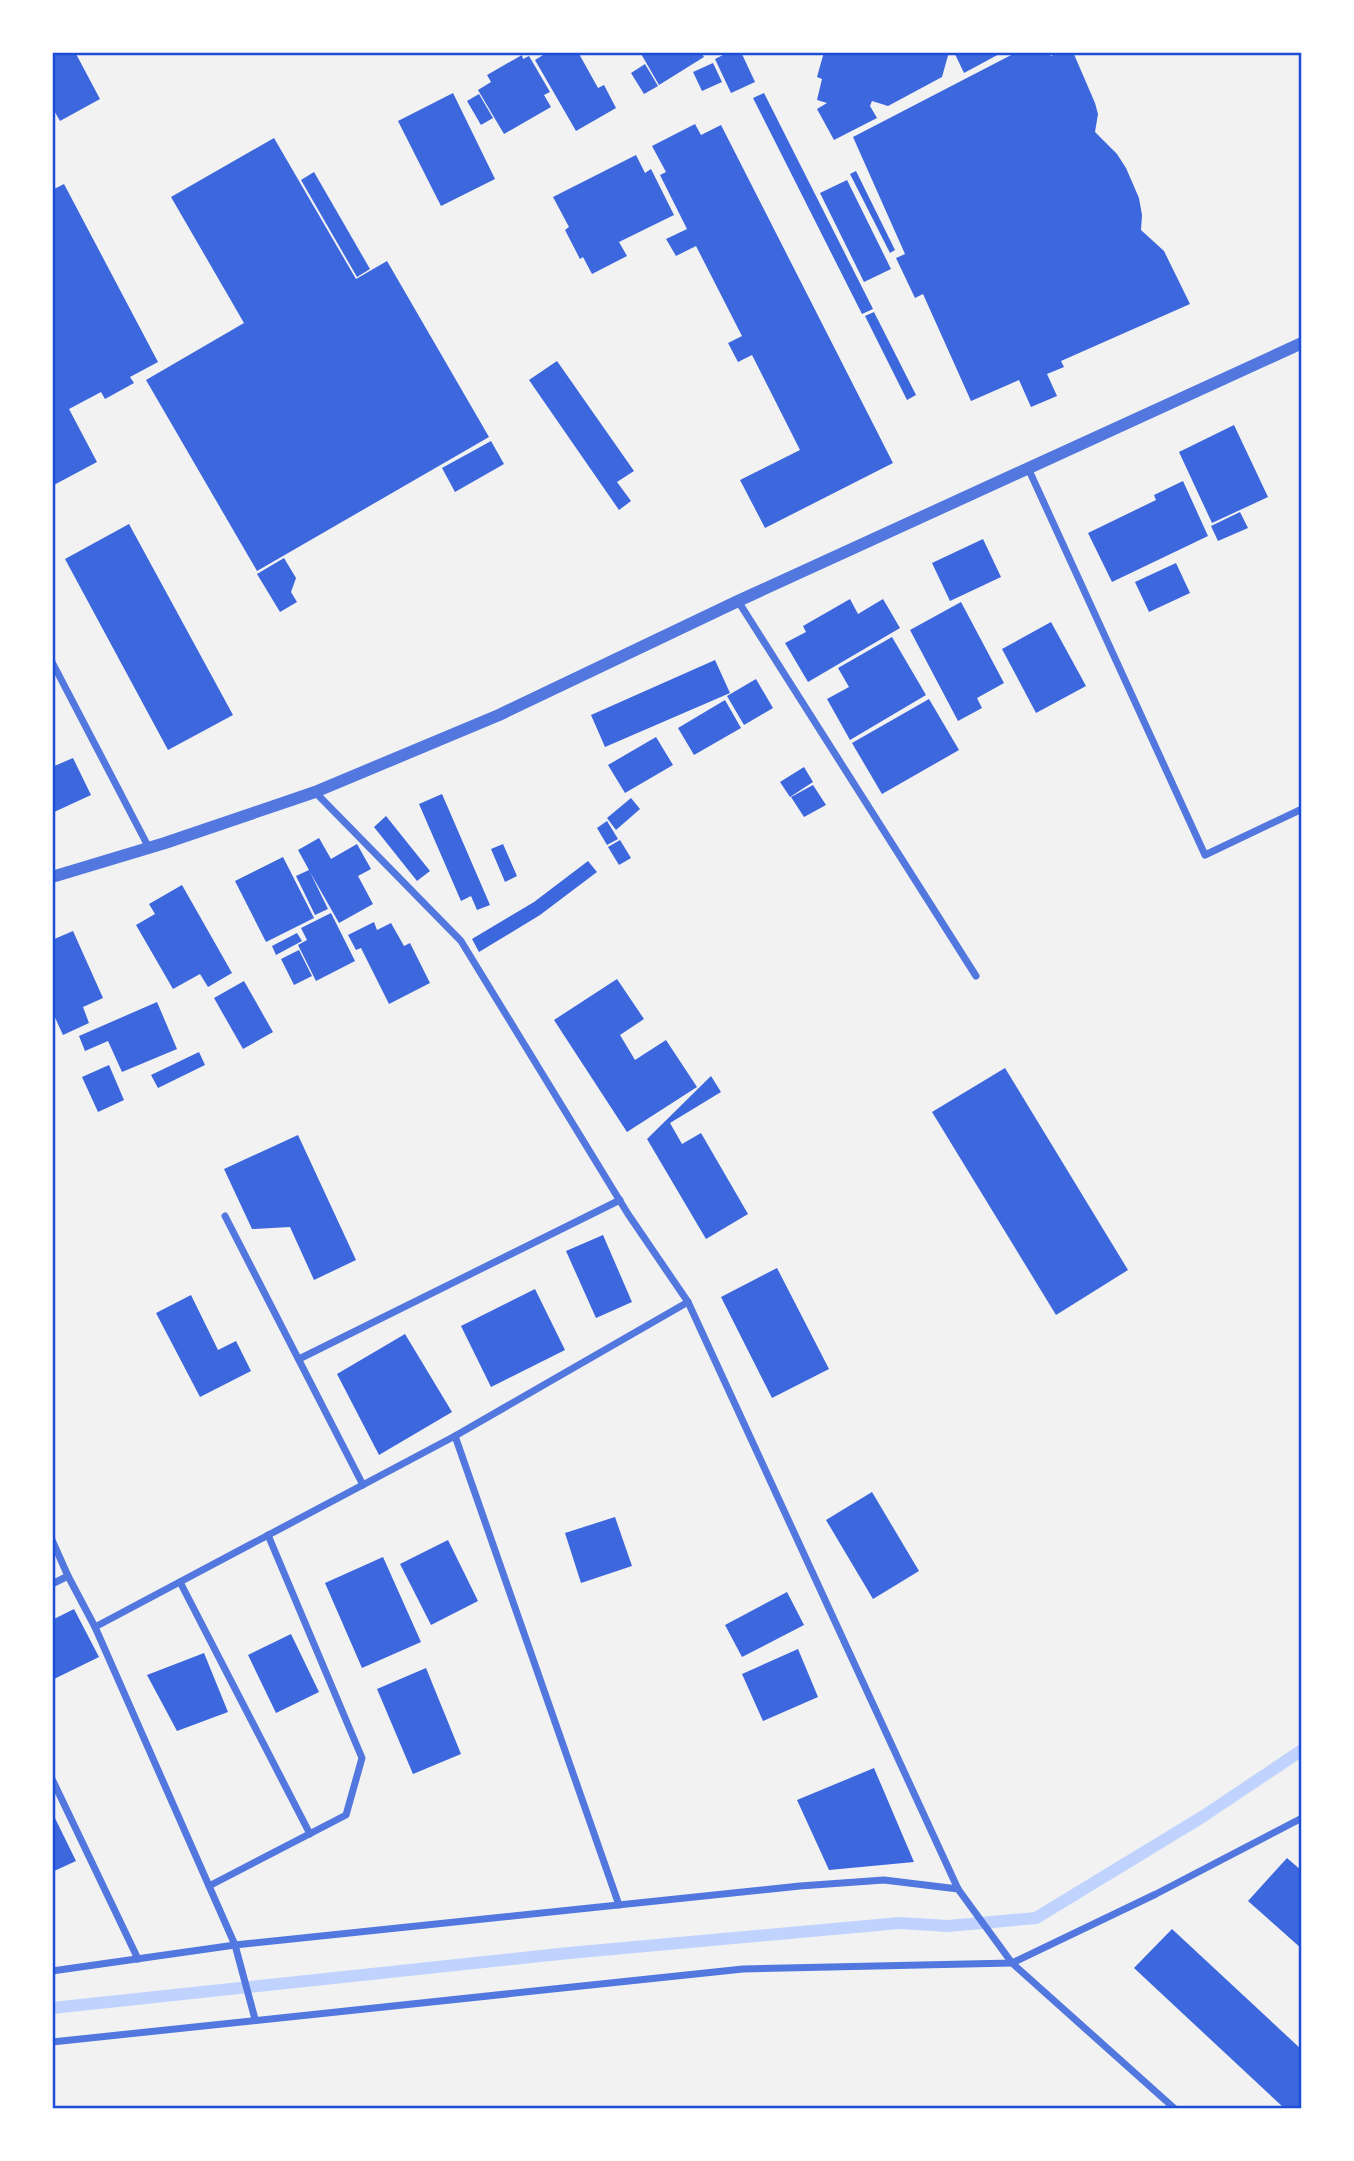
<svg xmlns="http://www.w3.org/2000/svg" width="1354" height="2161" font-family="'Noto Serif',serif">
<rect width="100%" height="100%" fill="#f2f2f2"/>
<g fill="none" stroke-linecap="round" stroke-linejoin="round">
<path stroke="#bfd3fe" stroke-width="12" d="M52,2008l517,-55 331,-30 48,3 88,-8 166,-101 100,-67"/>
</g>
<g fill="#3d67dc">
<path d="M52,52h23l25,47 -40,22 -8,-14z"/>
<path d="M548,52h30l20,36 6,-3 12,23 -40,23 -41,-71z"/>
<path d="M640,52h65l-3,2 2,3 -45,28z"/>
<path d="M729,52h12l14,30 -24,11 -16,-34z"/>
<path d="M824,52h125l-7,25 -54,29 -16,-5 -2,5 7,12 -43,22 -17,-31 10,-6 -10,-3 5,-21 -5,-2z"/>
<path d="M954,52h49l-39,21z"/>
<path d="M1017,52h32l2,4 8,-4h14l22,51 3,11 -3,18 22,22 9,14 13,30 3,17 -1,15 23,21 26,53 -129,57 3,6 -17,7 10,22 -26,11 -12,-27 -48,21 -48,-107 -8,4 -19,-40 9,-4 -52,-117z"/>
<path d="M522,55l1,4 6,-3 21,36 -6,3 7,12 -47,27 -26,-44 13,-8 -4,-7z"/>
<path d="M713,63l9,19 -20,9 -9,-19z"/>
<path d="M645,64l13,22 -14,8 -13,-21z"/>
<path d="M453,93l42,86 -54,27 -43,-85z"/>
<path d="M764,93l109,216 -11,5 -109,-216z"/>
<path d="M479,94l14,24 -12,7 -14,-24z"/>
<path d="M695,124l6,11 20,-10 172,338 -128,65 -25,-48 60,-30 -48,-95 -14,7 -10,-19 14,-7 -46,-90 -20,10 -10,-17 21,-10 -27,-54 6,-3 -14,-26z"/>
<path d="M274,138l82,141 31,-18 102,176 -232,134 -111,-191 98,-57 -73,-126z"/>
<path d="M636,155l9,18 6,-4 23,46 -55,27 8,14 -35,18 -9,-17 -3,2 -15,-29 4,-3 -16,-30z"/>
<path d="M856,171l39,79 -5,3 -40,-79z"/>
<path d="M314,172l56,97 -13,8 -56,-97z"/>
<path d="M847,180l44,89 -27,13 -44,-89z"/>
<path d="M64,184l94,178 -28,15 4,6 -29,16 -4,-7 -32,17 28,53 -45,24v-296z"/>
<path d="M874,312l42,83 -9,5 -42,-84z"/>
<path d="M557,361l77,110 -17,11 14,19 -12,9 -90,-130z"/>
<path d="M1234,425l34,72 -56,26 -33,-71z"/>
<path d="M491,441l13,23 -49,28 -13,-24z"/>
<path d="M1183,481l25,55 -96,46 -24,-49 68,-33 -2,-5z"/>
<path d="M1240,512l8,16 -30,13 -7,-15z"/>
<path d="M129,524l104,191 -65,35 -103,-191z"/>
<path d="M983,539l18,38 -51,24 -18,-38z"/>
<path d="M284,558l12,20 -5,14 6,10 -17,10 -23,-38z"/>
<path d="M1176,563l14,30 -41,19 -14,-30z"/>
<path d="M850,599l8,15 25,-15 17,29 -92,54 -23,-39 21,-11 -3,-6z"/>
<path d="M961,602l43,81 -27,15 5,10 -24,13 -48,-91z"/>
<path d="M1051,622l35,64 -50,27 -34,-64z"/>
<path d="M892,637l34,58 -76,45 -23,-41 22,-12 -11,-19z"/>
<path d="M715,660l15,33 -125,54 -14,-32z"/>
<path d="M756,679l17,29 -29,17 -17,-29z"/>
<path d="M929,699l30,51 -77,44 -30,-51z"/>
<path d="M725,700l16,28 -47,27 -16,-27z"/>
<path d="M656,737l17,28 -48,28 -17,-28z"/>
<path d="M73,758l18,37 -39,18v-46z"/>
<path d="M804,767l9,15 -23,15 -10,-15z"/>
<path d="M813,785l13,20 -22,12 -13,-20z"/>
<path d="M442,794l48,111 -13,5 -6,-14 -10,5 -42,-97z"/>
<path d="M631,798l9,11 -24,21 -9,-12z"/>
<path d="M386,816l44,55 -13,10 -43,-54z"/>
<path d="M607,821l11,18 -11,6 -10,-17z"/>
<path d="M319,838l12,21 26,-15 14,25 -13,7 15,28 -34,19 -29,-51 18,37 -13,6 -19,-39 13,-6 -11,-20z"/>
<path d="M620,840l11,18 -12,7 -11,-18z"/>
<path d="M503,844l14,32 -12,6 -14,-33z"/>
<path d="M283,857l31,61 -48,24 -31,-61z"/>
<path d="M588,861l9,11 -57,43 -61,37 -7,-13 62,-37z"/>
<path d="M182,885l50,88 -24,14 -8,-13 -27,15 -37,-64 19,-11 -6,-10z"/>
<path d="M331,913l24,48 -39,20 -18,-36 9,-5 -6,-12z"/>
<path d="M374,922l3,8 14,-7 13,23 6,-3 20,40 -41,21 -28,-56 -5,2 -8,-15z"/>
<path d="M73,931l30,67 -20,9 6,16 -26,12 -11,-24v-71z"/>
<path d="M297,933l5,8 -26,14 -4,-9z"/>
<path d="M299,950l13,26 -18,9 -13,-26z"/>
<path d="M617,979l27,40 -24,16 15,25 31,-20 31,47 -70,45 -73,-112z"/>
<path d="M244,981l29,51 -30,17 -29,-51z"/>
<path d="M157,1002l20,47 -55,23 -14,-31 -23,10 -6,-15z"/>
<path d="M199,1052l6,13 -47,23 -7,-13z"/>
<path d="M109,1065l15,35 -26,12 -16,-35z"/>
<path d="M1005,1068l123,202 -72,45 -124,-203z"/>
<path d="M711,1076l10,16 -51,31 12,21 19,-11 47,81 -42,25 -59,-100z"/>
<path d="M298,1135l58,125 -42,20 -24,-53 -38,2 -28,-60z"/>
<path d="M603,1235l29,67 -36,16 -30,-67z"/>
<path d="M777,1268l52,101 -57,29 -51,-101z"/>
<path d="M535,1289l30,61 -74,37 -30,-61z"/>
<path d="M191,1295l27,55 18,-9 15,30 -51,26 -44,-84z"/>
<path d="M405,1334l47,78 -73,43 -42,-81z"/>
<path d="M872,1492l47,79 -46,28 -47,-79z"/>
<path d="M615,1517l17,49 -51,17 -16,-50z"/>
<path d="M448,1540l30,61 -47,24 -31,-61z"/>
<path d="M383,1557l38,85 -59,26 -37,-85z"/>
<path d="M787,1592l17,33 -62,32 -17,-32z"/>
<path d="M74,1609l25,48 -47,23v-60z"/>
<path d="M291,1634l28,58 -43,21 -28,-58z"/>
<path d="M798,1649l20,48 -55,24 -21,-47z"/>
<path d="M204,1653l24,59 -51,19 -30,-56z"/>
<path d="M426,1668l35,86 -48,20 -36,-85z"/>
<path d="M874,1768l40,94 -85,8 -32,-70z"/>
<path d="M52,1812l24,49 -24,11z"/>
<path d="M1287,1858l15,13v78l-54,-48z"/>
<path d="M1172,1929l130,121v58h-18l-150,-140z"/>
</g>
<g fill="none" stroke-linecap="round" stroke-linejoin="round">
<g stroke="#5277de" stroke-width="7">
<path d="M1028,468l177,387 97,-46"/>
<path d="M738,601l238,375"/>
<path d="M52,662l97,186"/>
<path d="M315,792l146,149 167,273 60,88 270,587 54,74 162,145"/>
<path d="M225,1216l138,269"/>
<path d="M299,1359l321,-159"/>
<path d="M455,1436l164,469"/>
<path d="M52,1540l16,36 27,51 140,318 20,74"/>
<path d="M180,1582l130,252"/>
<path d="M52,1584l16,-8"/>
<path d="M95,1627l360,-191 233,-134"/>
<path d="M52,1779l86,180"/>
<path d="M209,1886l137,-71 16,-57 -94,-223"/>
<path d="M52,1971l183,-26 565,-59 84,-6 74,9"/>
<path d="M52,2042l691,-73 269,-6 144,-69 146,-76"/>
</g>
<path stroke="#5277de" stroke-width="12" d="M52,877l113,-34 150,-51 184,-77 239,-114 564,-258"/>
</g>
<rect width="1354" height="2161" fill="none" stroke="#ffffff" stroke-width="108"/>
<rect x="54" y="54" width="1246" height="2053" fill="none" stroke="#1d4ed8" stroke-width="2.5"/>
</svg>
